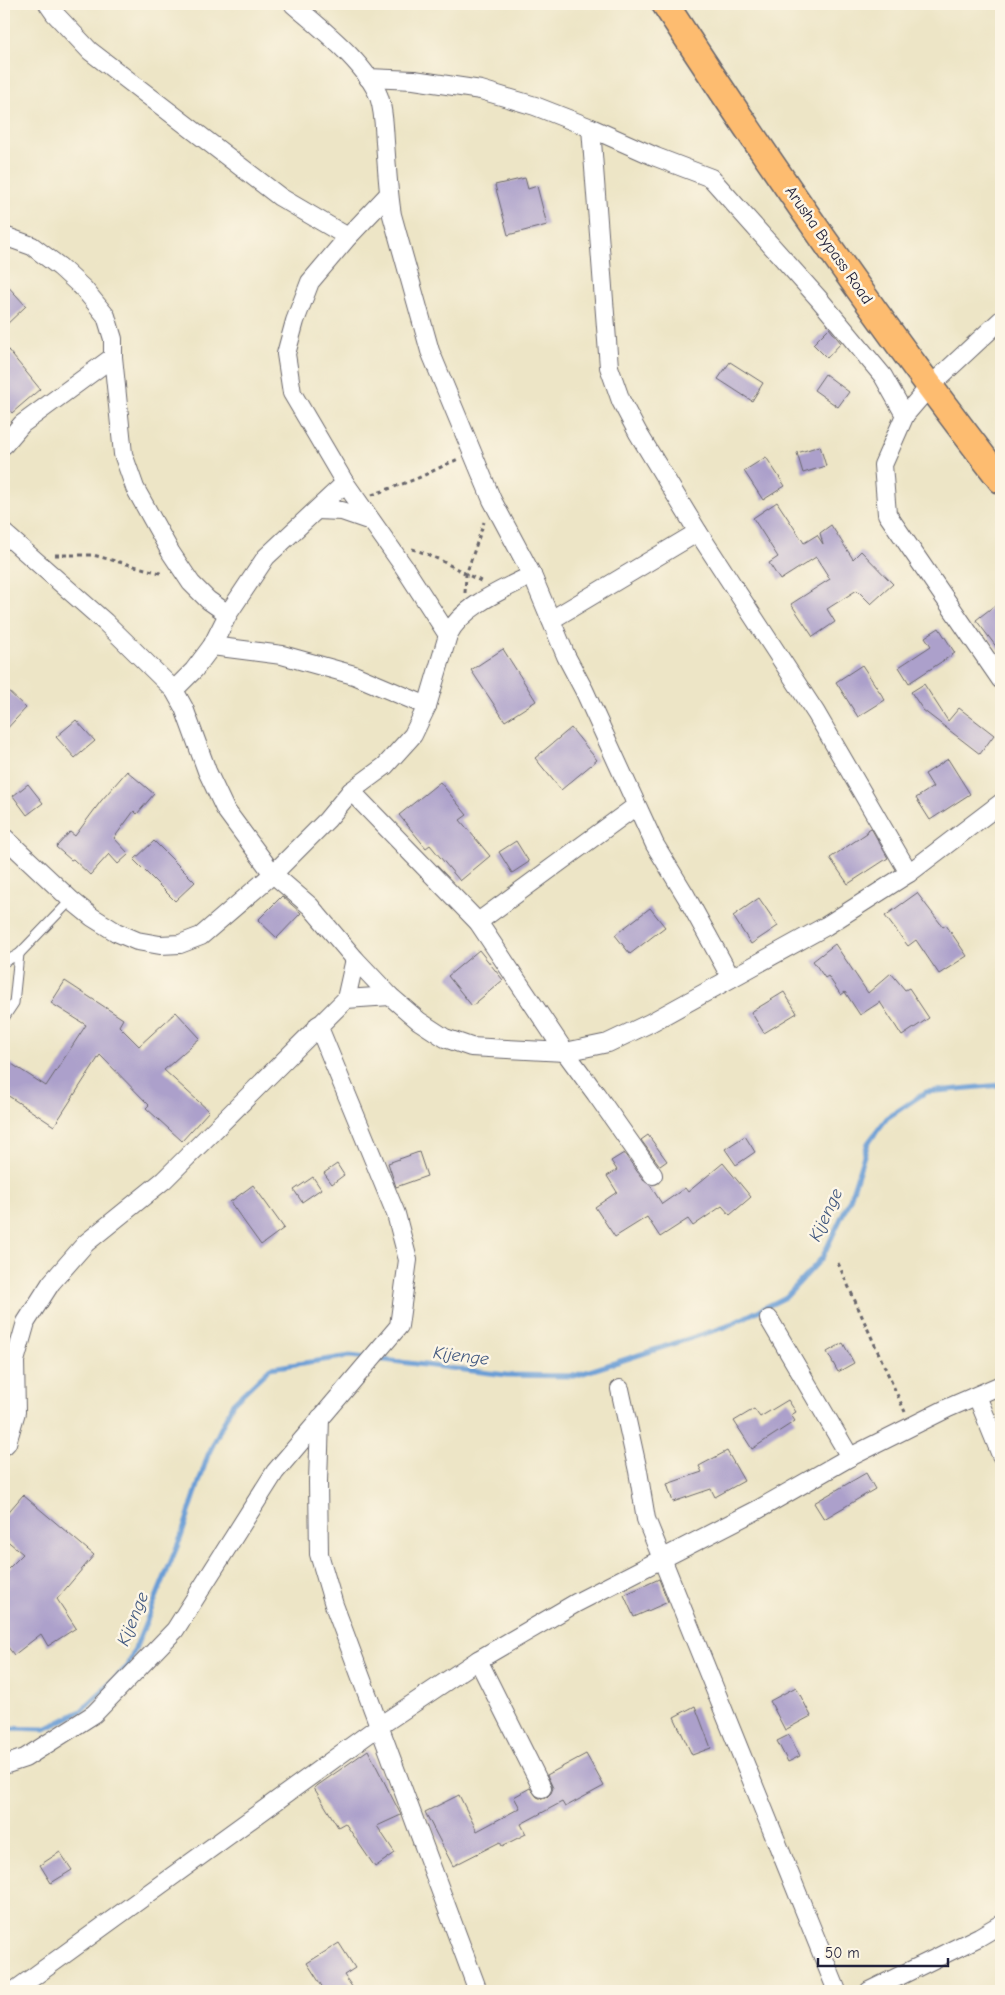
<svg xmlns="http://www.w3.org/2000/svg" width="1005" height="1995" font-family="'Comic Neue',sans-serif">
<rect width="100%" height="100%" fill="#fcf5e5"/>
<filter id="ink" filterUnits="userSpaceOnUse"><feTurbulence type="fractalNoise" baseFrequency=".02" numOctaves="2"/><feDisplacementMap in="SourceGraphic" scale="10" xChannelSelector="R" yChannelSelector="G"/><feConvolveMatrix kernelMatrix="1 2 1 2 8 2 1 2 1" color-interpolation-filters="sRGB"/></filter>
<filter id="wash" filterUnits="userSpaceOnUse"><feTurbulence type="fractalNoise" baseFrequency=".0096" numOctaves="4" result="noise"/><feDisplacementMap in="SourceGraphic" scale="20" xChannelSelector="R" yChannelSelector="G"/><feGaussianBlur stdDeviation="1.12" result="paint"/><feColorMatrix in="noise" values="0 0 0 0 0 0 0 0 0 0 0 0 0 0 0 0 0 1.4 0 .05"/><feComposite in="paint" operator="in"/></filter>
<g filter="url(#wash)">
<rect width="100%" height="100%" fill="#ede5c6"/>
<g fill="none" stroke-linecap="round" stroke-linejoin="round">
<g stroke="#699dd5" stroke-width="5">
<path d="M376,1359l130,16 68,1 151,-49 61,-30 36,-39 28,-59 18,-56 19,-25 39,-26 75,-7"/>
<path d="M4,1728l41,1 36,-18 47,-45 53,-129 27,-82 25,-52 37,-35 80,-12 17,2"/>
</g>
</g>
<g id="blocks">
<g fill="#aca0cb">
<path d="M525,178l3,11 9,-3 10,39 -39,10 -13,-50z"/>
<path d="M4,282l22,24 -22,21z"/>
<path d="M829,328l12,15 -14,15 -14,-14z"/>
<path d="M4,345l36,44 -28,24 -8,-10z"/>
<path d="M730,362l33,21 -11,18 -34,-22z"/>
<path d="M825,374l24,18 -11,15 -24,-17z"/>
<path d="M820,446l6,20 -23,7 -6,-20z"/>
<path d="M766,457l19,29 -22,14 -19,-29z"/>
<path d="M777,502l27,41 13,-8 6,9 -3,-11 11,-8 22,34 8,-8 32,33 -22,20 -14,-14 -30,19 8,13 -22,15 -22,-33 39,-25 -14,-22 -36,23 -11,-17 9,-6 -25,-39z"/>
<path d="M994,606l7,9v38l-25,-33z"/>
<path d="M939,628l16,25 -46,30 -10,-16 32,-21 -6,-9z"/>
<path d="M503,649l33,52 -31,20 -34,-51z"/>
<path d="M862,665l23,35 -27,17 -22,-35z"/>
<path d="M924,684l24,37 11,-13 35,27 -14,19 -57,-44 -12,-18z"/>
<path d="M4,687l22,21 -22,24z"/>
<path d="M76,720l19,21 -20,17 -19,-21z"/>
<path d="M571,728l26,32 -36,30 -26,-32z"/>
<path d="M948,759l22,35 -40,26 -14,-22 17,-11 -8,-13z"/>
<path d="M127,771l27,23 -17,20 -3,-3 -20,27 15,16 -11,10 -9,-10 -19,21 -17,-16 -2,1 -15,-13 14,-15 5,4 26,-35z"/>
<path d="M440,782l27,33 -7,5 30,36 -30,25 -30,-36 -4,3 -27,-33z"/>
<path d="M28,784l15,19 -16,12 -14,-19z"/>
<path d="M871,828l17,30 -40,26 -18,-26 37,-25 -1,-2z"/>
<path d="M154,841l41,41 -20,19 -41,-41z"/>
<path d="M516,841l13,21 -17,11 -13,-21z"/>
<path d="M917,893l26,34 3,-2 21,31 -28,18 -23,-34 -8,6 -23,-30z"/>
<path d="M282,896l19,17 -24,25 -19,-18z"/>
<path d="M759,898l19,28 -27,18 -18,-28z"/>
<path d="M650,908l15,19 -35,27 -15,-19z"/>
<path d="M835,944l33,49 23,-20 14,17 4,-2 20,30 -27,18 -22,-34 -20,13 -15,-23 -4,3 -13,-19 -3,2 -12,-17z"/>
<path d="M479,950l24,30 -31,26 -24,-30z"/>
<path d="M65,981l58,38 -4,7 20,20 37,-34 24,26 -36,32 45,41 -27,30 -36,-33 3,-3 -49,-50 -46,71 -50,-33v-34l42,27 40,-61 -35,-22z"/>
<path d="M784,992l13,21 -33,20 -13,-21z"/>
<path d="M648,1135l19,26 -7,5 -19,-26z"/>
<path d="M745,1136l10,16 -19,13 -11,-16z"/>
<path d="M419,1152l8,24 -31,11 -8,-24z"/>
<path d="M624,1153l20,28 6,4 12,19 23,-16 3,4 35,-29 28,34 -21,18 -8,-9 -29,20 -5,-7 -28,18 -13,-20 -32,20 -20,-30 22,-15 -10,-16 10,-6 -6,-9z"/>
<path d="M337,1164l7,11 -12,9 -8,-11z"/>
<path d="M313,1177l8,12 -19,13 -8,-12z"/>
<path d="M253,1185l31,43 -23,17 -31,-43z"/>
<path d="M843,1343l11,20 -16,9 -11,-20z"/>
<path d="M788,1400l8,12 -5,3 4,6 -43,28 -18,-28 20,-12 6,8z"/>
<path d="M727,1451l17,30 -29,16 -4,-8 -38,13 -6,-18 35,-12 -3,-6z"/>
<path d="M866,1473l9,16 -51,30 -10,-16z"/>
<path d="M23,1495l71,60 -37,44 19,29 -28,18 -7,-12 -27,21 -10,-13v-69l19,-19 -19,-16v-21z"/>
<path d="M659,1579l9,23 -34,15 -10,-22z"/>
<path d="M796,1687l15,29 -26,14 -15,-29z"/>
<path d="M695,1706l16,42 -19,7 -18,-38z"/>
<path d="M789,1735l11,21 -12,6 -11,-21z"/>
<path d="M368,1750l33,65 -24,11 18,27 -20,14 -30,-44 -7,4 -24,-39z"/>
<path d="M586,1754l18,32 -39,21 -3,-5 -41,22 5,10 -24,12 -2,-4 -47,24 -28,-54 34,-17 18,36 43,-23 -6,-11 16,-9 7,9 5,2 5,-2 4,-4 2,-5 -6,-13z"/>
<path d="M60,1852l12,18 -21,13 -11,-18z"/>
<path d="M339,1943l16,25 -11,7 11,16h-30l-18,-28z"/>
</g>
</g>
</g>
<g filter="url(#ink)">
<use href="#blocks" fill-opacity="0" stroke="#69666c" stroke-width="1"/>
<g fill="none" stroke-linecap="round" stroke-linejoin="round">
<defs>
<g id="lane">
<path d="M4,962l15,-8 52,-54"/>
<path d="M4,1018l10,-15 5,-49"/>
</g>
<g id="street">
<path d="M48,4l7,10 35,37 190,146 68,40"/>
<path d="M293,4c27,24 73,59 86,93 5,14 5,31 6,45 2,25 3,49 7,73l38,136 62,149 40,75 34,81 18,34 71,155 31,51 45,82"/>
<path d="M368,78l46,2 67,10 54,16 56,22 65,29 55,21 108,121 64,77 22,39"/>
<path d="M591,128l18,239 12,34 17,32 60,99 118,181 93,160"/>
<path d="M388,195l-40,42 -38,45 -15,39 -9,33 6,39 53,90 59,84 44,68"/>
<path d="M4,237h3l25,9 28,21 24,22 22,27 7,23v18l10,97 12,34 36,65 20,30 17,17 20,14"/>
<path d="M1001,320l-72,67 -24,28 -22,50 4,49 114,166"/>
<path d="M4,445l18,-21 91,-67"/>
<path d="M317,510l25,1 29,10"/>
<path d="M4,533l101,89 69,68 10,18 23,63 18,38 48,65 37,32 45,53 35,37 29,25 26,17 26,9 94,5 43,-9 42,-20 176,-97 83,-53 92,-70"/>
<path d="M551,620l147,-88"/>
<path d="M212,646l70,9 72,20 73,31"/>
<path d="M174,690l20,-20 18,-24 16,-32 38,-57 79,-74"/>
<path d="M351,791l127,131 87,130 31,42 57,81"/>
<path d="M4,837l67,63 21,17 24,15 21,9 23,4 20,-1 21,-8 72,-62 54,-54 24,-29 34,-25 28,-31 14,-29 21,-71c14,-29 56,-46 84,-60"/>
<path d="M478,922l158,-116"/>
<path d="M346,999l44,-3"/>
<path d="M769,1319l81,138"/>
<path d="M620,1389l18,82 8,48 191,472"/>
<path d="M977,1396l24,59"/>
<path d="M320,1418l-2,64 1,72 15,51 144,386"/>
<path d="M4,1446l3,-3 9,-31 -1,-51 11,-39 25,-39 35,-40 78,-63 182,-181 9,-40"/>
<path d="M478,1660l64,128"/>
<path d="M4,1765l21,-7 69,-44 81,-84 100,-158 124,-146 9,-66 -12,-46 -78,-189"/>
<path d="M14,1991l364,-264 100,-67 98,-57 183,-94 91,-52 98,-49 53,-23"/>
<path d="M869,1991l110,-54 22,-13"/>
</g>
<path id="primary" d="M665,4c106,163 217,323 336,476"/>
</defs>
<use href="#lane" stroke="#69666c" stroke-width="11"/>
<use href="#street" stroke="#69666c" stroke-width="20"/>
<use href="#primary" stroke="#69666c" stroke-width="29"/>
<g stroke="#69666c" stroke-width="3" stroke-dasharray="4 4" stroke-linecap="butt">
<path d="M372,495l44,-16 42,-20"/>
<path d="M412,549c23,6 48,23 71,33"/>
<path d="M55,555h38l71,19"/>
<path d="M465,593l1,-18 18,-53"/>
<path d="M838,1263l67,149"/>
</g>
<use href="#lane" stroke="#fff" stroke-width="9"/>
<use href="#street" stroke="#fff" stroke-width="18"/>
<use href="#primary" stroke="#fdbc70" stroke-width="26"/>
</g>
</g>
<g text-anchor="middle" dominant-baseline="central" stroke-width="5" stroke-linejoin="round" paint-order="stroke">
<g font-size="16" fill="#22223b" stroke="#fcf5e5">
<text transform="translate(829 245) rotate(55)">Arusha Bypass Road</text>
</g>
<g font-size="18" font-style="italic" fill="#425980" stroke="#fcf5e5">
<text transform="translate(826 1215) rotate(-65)">Kijenge</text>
<text transform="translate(461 1356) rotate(7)">Kijenge</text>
<text transform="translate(133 1619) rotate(-68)">Kijenge</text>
</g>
</g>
<rect width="1005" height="1995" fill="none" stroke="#fcf5e5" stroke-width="20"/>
<path d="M818 1958v8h130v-8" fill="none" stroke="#22223b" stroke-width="2.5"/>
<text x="825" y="1958" font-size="15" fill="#22223b" stroke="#fcf5e5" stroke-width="4" paint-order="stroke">50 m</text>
</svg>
